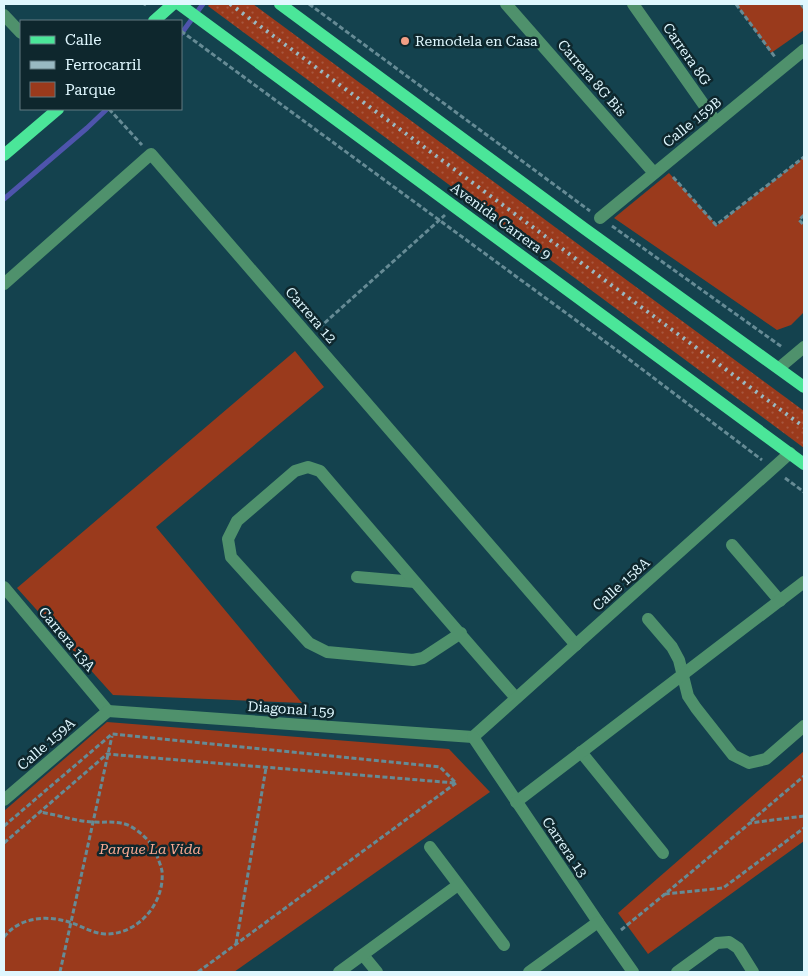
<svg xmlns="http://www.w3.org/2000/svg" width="808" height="976" font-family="'Roboto Serif',serif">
<defs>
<pattern id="grass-dots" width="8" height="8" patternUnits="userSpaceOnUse" patternTransform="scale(1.25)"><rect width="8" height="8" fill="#9a3a1c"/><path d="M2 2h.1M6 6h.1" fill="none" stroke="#a8573e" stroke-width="1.8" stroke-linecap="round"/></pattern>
</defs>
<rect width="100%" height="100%" fill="#14424e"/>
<path fill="url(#grass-dots)" d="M210,4h43l551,407v37l-596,-442z"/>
<g fill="#9a3a1c">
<path d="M736,4h65l3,4v22l-33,23z"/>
<path d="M804,157v58l-5,5 5,5v87l-13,13 -14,5 -163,-112 55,-45 48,52z"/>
<path d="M295,351l29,36 -168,140 146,176 -189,-8 -96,-107z"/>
<path d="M107,722l342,27 41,43 -256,180h-230v-161z"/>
<path d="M804,751v90l-156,113 -30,-41z"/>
</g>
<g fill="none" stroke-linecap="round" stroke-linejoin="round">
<g stroke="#4e54ac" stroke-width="5">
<path d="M181,34l22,-30"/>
<path d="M4,199l83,-71 20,-19"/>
</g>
<g stroke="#668b95" stroke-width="3" stroke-dasharray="5 2.5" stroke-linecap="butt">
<path d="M144,4l2,1"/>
<path d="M309,4l281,207"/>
<path d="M736,4l39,53"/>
<path d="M801,4l3,4"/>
<path d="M181,31l441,323 140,106"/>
<path d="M109,109l33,36"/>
<path d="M673,177l43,48 88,-68"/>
<path d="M804,215l-5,5 5,5"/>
<path d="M612,226l170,121"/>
<path d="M319,328l126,-113"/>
<path d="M785,478l19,14"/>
<path d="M804,816l-54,7 -85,71 58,-6 81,-60"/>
<path d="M751,821l53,-45"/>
<path d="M4,826l108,-92 328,33 16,16"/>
<path d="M4,843l103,-89 348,29"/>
<path d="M621,930l44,-36"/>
<path d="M4,937c16,-20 42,-22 65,-15 13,4 22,11 36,12 33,1 60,-31 57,-63 -1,-5 -3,-10 -5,-15 -3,-12 -16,-24 -27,-30 -13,-6 -24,-3 -37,-4 -18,-1 -35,-7 -53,-10"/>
<path d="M236,944l30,-176"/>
<path d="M60,972l52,-236"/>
<path d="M198,972l258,-189"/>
</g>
<g stroke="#4f916c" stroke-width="12">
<path d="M506,4l148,169"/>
<path d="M633,4l83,118"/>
<path d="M4,15l17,18"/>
<path d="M600,218l204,-168"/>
<path d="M4,284l147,-130 425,491"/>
<path d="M779,368l25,-21"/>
<path d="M732,545l48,56"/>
<path d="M357,577l58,5"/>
<path d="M4,587l104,124"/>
<path d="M648,619l24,28 7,13 9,36 8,12 37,47 16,8 17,-4 38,-33"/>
<path d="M461,633l-38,25 -10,2 -86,-8 -18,-9 -78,-86 -3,-18 9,-18 58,-50 13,-4 12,4c65,76 130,152 196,227"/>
<path d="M108,711l365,26"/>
<path d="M473,737l317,-284"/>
<path d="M473,737l125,185 35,50"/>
<path d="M581,752l82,101"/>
<path d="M4,800l104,-89"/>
<path d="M516,802l288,-220"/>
<path d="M430,847l74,98"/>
<path d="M363,955l14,17"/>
<path d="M339,972l119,-87"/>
<path d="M529,972l69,-50"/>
<path d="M677,972l40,-29 12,-1 9,6 15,24"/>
</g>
<g stroke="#4be699" stroke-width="12">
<path d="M179,4l625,460"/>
<path d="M280,4l305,225 219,158"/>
<path d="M154,21l19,-17"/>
<path d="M4,155l54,-46"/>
</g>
<path stroke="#99b9c2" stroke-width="4" stroke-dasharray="2.5 5" stroke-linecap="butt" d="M230,4l574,423"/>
</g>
<circle fill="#f39f85" stroke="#0e272d" stroke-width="2" cx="405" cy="41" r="5"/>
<g text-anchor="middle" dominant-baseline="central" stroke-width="5" stroke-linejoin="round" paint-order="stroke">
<g font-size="14" fill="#dff7fe" stroke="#0e272d" text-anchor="start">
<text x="415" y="41">Remodela en Casa</text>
</g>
<g font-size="14" fill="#dff7fe" stroke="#0e272d">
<text transform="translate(687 54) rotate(55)">Carrera 8G</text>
<text transform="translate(592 78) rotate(49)">Carrera 8G Bis</text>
<text transform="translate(692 122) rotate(-39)">Calle 159B</text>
<text transform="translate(501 221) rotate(36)">Avenida Carrera 9</text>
<text transform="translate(311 315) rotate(49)">Carrera 12</text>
<text transform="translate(621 584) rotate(-42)">Calle 158A</text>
<text transform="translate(67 639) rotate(50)">Carrera 13A</text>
<text transform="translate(291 709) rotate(4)">Diagonal 159</text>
<text transform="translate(46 744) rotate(-41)">Calle 159A</text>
<text transform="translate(565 847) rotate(56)">Carrera 13</text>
</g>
<g font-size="14" font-style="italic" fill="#f9a991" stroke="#0e272d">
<text x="150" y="849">Parque La Vida</text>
</g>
</g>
<rect width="808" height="976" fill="none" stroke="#dff7fe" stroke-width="10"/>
<rect x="20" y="20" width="162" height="90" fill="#0e272d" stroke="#627a81"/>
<rect x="30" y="36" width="25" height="8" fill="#4be699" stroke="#627a81"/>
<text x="65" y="45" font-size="15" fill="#dff7fe">Calle</text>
<rect x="30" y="61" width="25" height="8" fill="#99b9c2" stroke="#627a81"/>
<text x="65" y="70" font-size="15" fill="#dff7fe">Ferrocarril</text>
<rect x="30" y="82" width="25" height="15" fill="#9a3a1c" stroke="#627a81"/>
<text x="65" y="95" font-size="15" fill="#dff7fe">Parque</text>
</svg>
